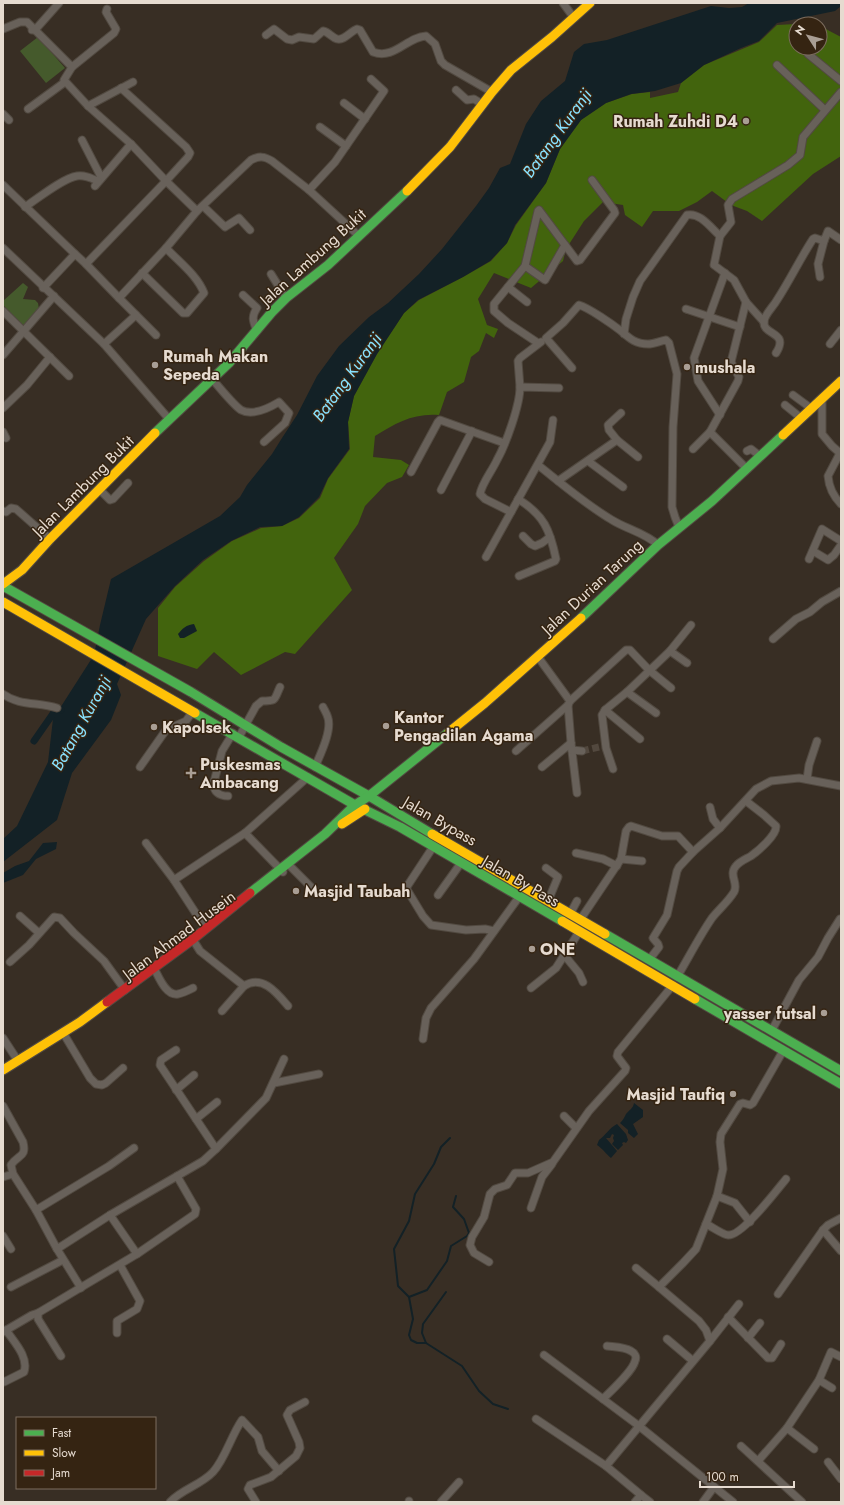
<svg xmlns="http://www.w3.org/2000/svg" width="844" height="1505" font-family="Jost,sans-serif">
<rect width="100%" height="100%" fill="#382e24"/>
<g fill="#455a2c">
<path d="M38,37l27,31 -19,15 -26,-32z"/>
<path d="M23,283l5,4 -5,12 12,1 3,3 1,6 -15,18 -21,-22v-4z"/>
</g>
<path fill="#42640d" d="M796,24v24h24v-22l21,11v119l-28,18 -51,47 -15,-10 -16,-6 -19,-14 -15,11 -18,9h-26l-11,16 -17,-12 -2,-10 -20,-3 -19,19 -18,28 -3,12 -32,27 -37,-15 -16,26 9,26 11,4 -4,9 -8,-5 -7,18 -8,6 -7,25 -17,10 -8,23c-26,-2 -43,8 -64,21l-2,21 28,3 8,5 -7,12 -15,6 -22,23 -7,18 -24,34 18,32 -57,64 -10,-2 -44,23 -27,-23 -17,17 -39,-13v-48l17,-21 29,-26 28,-20 29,-13 21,-2 17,-8 21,-20 8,-19 22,-30 -2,-27 6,-26 23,-42 27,-41 15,-13 44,-23 28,-16 16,-18 9,-18 30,-42 14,-34 21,-29 25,-17 26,-9 18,-2v6l28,-6 3,-9 23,-18 55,-23 18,-17z"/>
<g fill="#132126">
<path d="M749,3h92v3l-6,5 -58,12 -18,18 -18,7 -37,17 -23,18 -26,8 -24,3 -25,9 -25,17 -21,29 -14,34 -31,42 -8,18 -17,18 -27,16 -45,23 -14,13 -27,41 -23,42 -6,26 1,27 -21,29 -9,19 -20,20 -17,9 -22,1 -29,14 -28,19 -28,26 -29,33 -29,65 4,11 -10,25 -39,53 -15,47 -54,42v-23l14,-13 31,-64 5,-43 41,-64 6,-30 11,-46 109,-63 20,-19 7,-12 25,-31 10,-16 15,-23 20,-39 22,-30 30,-29 19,-14 31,-29 23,-25 34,-43 13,-18 11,-20 10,-4 16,-40 15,-23 24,-20 9,-29 10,-8 23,-4 104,-34 18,2 13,-1z"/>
<path d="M194,624l3,7 -13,7h-4l-2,-4c5,-6 8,-9 16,-10z"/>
<path d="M57,842l-1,7 -20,10 -13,16 -20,8v-10l12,-7 14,-5 14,-18z"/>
<path d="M634,1103l9,7v7l-10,7 5,10 -4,4 -6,-5v-3l-8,-7c3,-3 4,-5 6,-9 3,-4 7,-5 8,-11z"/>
<path d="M617,1124l9,10 2,6 -2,3 -2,-1 -2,1 1,2 -5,5 -6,-6 2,-3 -1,-3 1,-3 -2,-1 -2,4h-4l11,13 -6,7c-5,-4 -8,-9 -14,-13l2,-5c7,-5 10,-12 18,-16z"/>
</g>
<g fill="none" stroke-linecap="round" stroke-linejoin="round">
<g stroke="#132126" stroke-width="2">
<path d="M446,1292l-23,32 -1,9 4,10 36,23 17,25 14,13 15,5"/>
<path d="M409,1297l18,-7 20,-29 4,-15 16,-10 2,-3 -5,-14 -11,-12 3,-11"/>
<path d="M426,1343h-9l-6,-3 -2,-5 4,-16 -4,-22 -11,-11 -4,-37 15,-28 6,-27 19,-30 7,-17 9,-9"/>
</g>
<path stroke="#132126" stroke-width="7" d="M34,741l23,-33 4,2"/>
<path stroke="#52483e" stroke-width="7" stroke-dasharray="7 3.5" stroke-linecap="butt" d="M582,751l17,-4"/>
<defs>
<g id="street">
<path d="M563,3l11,15"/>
<path d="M3,29l17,-7h7l45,45 -8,13 24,26 43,38 35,37 22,-24 2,-4 -4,-6 -65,-59"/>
<path d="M32,30h3l24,-27"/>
<path d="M266,35l8,-6 13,10 5,1 7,-3 15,2 9,-8c6,1 8,6 14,8 7,2 14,-8 20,-10l3,1 13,22c21,8 34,-15 53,-16l9,8 6,17 4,4 47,27"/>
<path d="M808,54l33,27"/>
<path d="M777,65l48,45"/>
<path d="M72,67l42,-34 2,-4 -10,-17 1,-3"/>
<path d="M456,90l11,10 7,-1 8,5"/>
<path d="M344,103l21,16"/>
<path d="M88,106l45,-24"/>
<path d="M28,109l37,-27"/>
<path d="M3,114l6,6"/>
<path d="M320,127l26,19"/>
<path d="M82,140l19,37"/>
<path d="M3,185l72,69"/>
<path d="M95,186l36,-42"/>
<path d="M309,190l26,-28 49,-71 -13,-12"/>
<path d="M203,206l22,21 14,-9 11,12"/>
<path d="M25,207c12,-8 38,-29 52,-31 8,-1 14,2 21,5"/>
<path d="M720,236l11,-14 -3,-17 4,-6 56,-34 12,-10 3,-18 38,-45"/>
<path d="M3,248l101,96 65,75"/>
<path d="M525,266l20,14 20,-35"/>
<path d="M142,273l41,40h4l17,-20c-7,-18 -25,-31 -38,-45"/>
<path d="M271,274l15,24"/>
<path d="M820,277l-2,-13 6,-23"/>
<path d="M508,287l19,15"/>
<path d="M43,288l32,-34 11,10"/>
<path d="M243,295l14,13c-6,9 -4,13 0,23"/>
<path d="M119,298l-33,-34 80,-83 31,30"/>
<path d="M686,309l54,18"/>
<path d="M3,311l66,65"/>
<path d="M136,315l20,20"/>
<path d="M624,334l2,-15 7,-22 7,-16 47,-66c13,-3 24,13 33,21l-6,29 20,15 12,22 18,20"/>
<path d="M538,343l-30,-20 -14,-12v-7l31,-38 13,-55 1,-1 38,51 3,-1 35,-47 -1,-3 -22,-30"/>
<path d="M104,344l32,-29 -17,-17 47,-50 31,-37 54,-51c8,-4 13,-4 21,1l37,29 50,46"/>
<path d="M830,344l11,-14"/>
<path d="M776,353c14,-22 -14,-17 -12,-32 1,-7 9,-14 13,-21 13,-20 23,-41 36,-61l2,-1 9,3 4,-10 13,9"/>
<path d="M3,355l51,-59"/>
<path d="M572,368l-26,-30 17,-15 16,-18c10,3 33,19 42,26 8,7 14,13 27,13 6,0 12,-3 18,-4l3,3 8,31 -4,53 -1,80 3,10 4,10"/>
<path d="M213,380c5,6 22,26 28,30 11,6 28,-2 38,-8l10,11 -4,10 -21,19"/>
<path d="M520,387l-2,-26 2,-3 21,-16"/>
<path d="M793,395l19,14"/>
<path d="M822,400v34l10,12 8,7 -12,23c1,12 5,20 13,28"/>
<path d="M785,405l16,13"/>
<path d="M3,408l24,-23 23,-28"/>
<path d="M720,415l-22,-34 -4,-23 31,-85"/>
<path d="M3,432l3,6"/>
<path d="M710,432l37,37"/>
<path d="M617,440l-8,-10 -1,-5 13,-12"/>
<path d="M693,449l17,-17 28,-51 1,-4 -8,-15 15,-60"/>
<path d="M747,451l4,-2 9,7"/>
<path d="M588,461l35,26"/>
<path d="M538,465c24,19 47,39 74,55 14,9 34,13 46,25"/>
<path d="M411,472l27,-50 2,-2 64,23"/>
<path d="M558,481l59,-41 21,17"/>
<path d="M100,490l10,10 3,-1 15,-16"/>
<path d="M441,490l31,-59"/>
<path d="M518,499c26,16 32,31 38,60l-1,2 -36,15"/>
<path d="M3,511l3,1 5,-4 5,1 34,30"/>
<path d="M511,512l-26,-13 -5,-5c2,-11 12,-23 17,-34 9,-16 23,-55 23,-73l39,1"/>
<path d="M523,536l8,8 4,2 7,-3 8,-6"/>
<path d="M813,551l15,9 6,-5 7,-10"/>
<path d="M486,557l64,-115 3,-22"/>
<path d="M809,559l13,-30 19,12"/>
<path d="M773,639l23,-20 14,-7 12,-10 19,-11"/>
<path d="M670,651l17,12"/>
<path d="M538,657l32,44 -2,4 3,38 6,50"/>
<path d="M627,692l29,21"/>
<path d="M3,694c16,12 36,8 54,14"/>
<path d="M570,701l56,-51h4l19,20 22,18"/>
<path d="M605,710l35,29"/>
<path d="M239,737l17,-31 6,-5c15,0 12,-1 18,-14"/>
<path d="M572,750l10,1"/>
<path d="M516,751l52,-46"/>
<path d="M140,767l26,-37 20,-9 7,-10"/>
<path d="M315,767c5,-12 17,-36 13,-49 -1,-4 -3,-7 -5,-11"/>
<path d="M542,767l29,-24"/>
<path d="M613,769l-7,-21 -4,-33 3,-5 22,-18 43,-41 21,-26"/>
<path d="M807,779l2,-14 8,-24"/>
<path d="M228,796c-9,0 -15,-4 -14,-14l8,-31 11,-18"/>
<path d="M710,807l3,12 7,9"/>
<path d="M245,833l38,39"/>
<path d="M146,843l28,37 32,49"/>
<path d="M433,847l-27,41 17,28 8,9 35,5 19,-1 9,2"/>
<path d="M576,853l27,6 14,7"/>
<path d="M621,859l21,2"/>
<path d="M291,867l25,25"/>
<path d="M546,868l12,9 -10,24"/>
<path d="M174,880l71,-47 63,-56"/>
<path d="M438,895l23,-32"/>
<path d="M570,914l7,-13"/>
<path d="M20,916l19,17"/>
<path d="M580,920l41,-61 5,-28 3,-4 2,-1 31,10h16l15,16"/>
<path d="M195,943l5,8 44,35 -22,25"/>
<path d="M565,956l14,17 4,9"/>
<path d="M649,960l10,-13 -1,-3 -5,-6 14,-23 10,-44 2,-4 14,-15 27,-24 36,-39 15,-8 28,-3 42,8"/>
<path d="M10,962l19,-17 25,-28 6,1 14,15 30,28 21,29"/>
<path d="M156,972c4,8 11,24 22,22 5,-1 11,-4 15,-6"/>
<path d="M677,977c12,-20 22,-40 35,-59 7,-9 16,-16 22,-26 5,-9 -6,-17 2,-26 4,-5 10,-7 15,-10 7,-5 26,-21 25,-30l-12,-11 -18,-14"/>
<path d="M244,986c18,-12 33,7 44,20"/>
<path d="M531,988l25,-20 23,-36"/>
<path d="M772,1030l27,-50 19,-23 10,-19 12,-19"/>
<path d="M65,1036l25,42 6,6 6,1 4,-2 17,-15"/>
<path d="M3,1038l15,23"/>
<path d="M423,1039l3,-21 5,-10 43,-49 45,-62"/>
<path d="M274,1083l45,-9"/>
<path d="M176,1090l18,-15"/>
<path d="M3,1106l20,36c4,16 -5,12 -12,23l2,9 23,36 73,-44 25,-18"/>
<path d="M564,1116l12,12"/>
<path d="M196,1119l21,-17"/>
<path d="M216,1149l50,-51 18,-39"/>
<path d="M3,1177l10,-3"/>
<path d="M531,1208l11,-31 10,-13"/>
<path d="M36,1210l21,39 53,-34 93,-54 13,-12 -56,-84 1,-5 15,-10"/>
<path d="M110,1215l27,39"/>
<path d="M750,1222l-15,-19 -18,-7 6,-27 -3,-27 1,-8 19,-30 3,-1 7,2 3,-2 30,-52"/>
<path d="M706,1224c5,2 17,11 22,11 13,2 49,-45 58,-56"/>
<path d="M823,1230l18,21"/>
<path d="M3,1236l8,13"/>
<path d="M57,1249l24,39"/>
<path d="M489,1262l-15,-9 -4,-8 2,-8 12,-20 6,-23 5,-5 12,-4 8,-12h13l25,-11 36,-51 36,-40 1,-3 -9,-12 1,-4 55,-67"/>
<path d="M636,1268l23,19"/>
<path d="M11,1287l52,-27"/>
<path d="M778,1294l45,-64 5,-5 13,-7"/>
<path d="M728,1317l40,41h4l9,-14"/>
<path d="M3,1332l29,-17 6,-2"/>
<path d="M117,1333v-12l20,-12 3,-8 -20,-36"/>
<path d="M748,1338l12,-15"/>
<path d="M667,1339l26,22"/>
<path d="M710,1341l29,-37"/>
<path d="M544,1355l95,71 94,76"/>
<path d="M61,1356l-23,-37v-6l99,-59 58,-40 1,-5 -19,-33"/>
<path d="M819,1380l13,8"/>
<path d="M3,1381l1,1 20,-10c5,-15 -10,-30 -18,-42"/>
<path d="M603,1399c8,-8 30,-28 32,-38 2,-4 0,-8 -4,-10 -7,-4 -17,-4 -24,-5"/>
<path d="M536,1419l70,47"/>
<path d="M787,1428l32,-48 12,-28 10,5"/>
<path d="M741,1446l61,56"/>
<path d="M758,1461l29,-33 27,21"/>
<path d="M828,1462l13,17"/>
<path d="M641,1495l9,7"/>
<path d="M409,1501v1"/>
<path d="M170,1502c12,-13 31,-17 43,-30 12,-13 18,-36 29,-52l16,17 4,14 17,20"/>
<path d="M256,1502l-8,-13 2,-4 21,-8 25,-21 4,-8 -1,-6 -12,-27 3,-5 15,-8"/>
<path d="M441,1502l18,-20"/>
<path d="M635,1502l6,-7 -35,-29 104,-125 -4,-11 -7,-9 -40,-34 24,-24 13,-14 21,-53"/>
<path d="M703,1502l11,-15"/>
</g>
<g id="fast">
<path d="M155,433l74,-70 43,-51 14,-14 42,-33 79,-74"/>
<path d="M3,586l188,106 90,55 88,49 63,38"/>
<path d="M581,618l77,-73 54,-44 71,-66"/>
<path d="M195,713l160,92 45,22 162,94"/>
<path d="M250,893l75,-59 30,-29 14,-9 80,-64"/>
<path d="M605,934l236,137"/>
<path d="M695,999l146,85"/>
</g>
<g id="slow">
<path d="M407,191l43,-44 42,-55 19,-22 41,-33 38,-34"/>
<path d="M783,435l58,-54"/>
<path d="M3,584l19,-14 28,-31 105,-106"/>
<path d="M3,602l192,111"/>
<path d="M449,732l36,-29 96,-85"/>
<path d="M342,824l23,-15"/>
<path d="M432,834l173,100"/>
<path d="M562,921l133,78"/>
<path d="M3,1070l77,-48 27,-20"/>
</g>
<path id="jam" d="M107,1002l86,-63 57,-46"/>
</defs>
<use href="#street" stroke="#524a41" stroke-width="9"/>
<use href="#fast" stroke="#524a41" stroke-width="11"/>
<use href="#slow" stroke="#524a41" stroke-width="11"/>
<use href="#jam" stroke="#524a41" stroke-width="11"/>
<use href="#street" stroke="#68615a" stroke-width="7"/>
<use href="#fast" stroke="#4caf50" stroke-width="9"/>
<use href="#slow" stroke="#ffc107" stroke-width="9"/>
<use href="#jam" stroke="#c62828" stroke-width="9"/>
</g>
<g fill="#a99e94" stroke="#352412" stroke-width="1.5">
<circle cx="746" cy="121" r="4"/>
<circle cx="155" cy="365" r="4"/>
<circle cx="687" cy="367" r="4"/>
<circle cx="386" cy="726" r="4"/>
<circle cx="154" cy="727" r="4"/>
<path d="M189 767h4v4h4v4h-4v4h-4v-4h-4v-4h4z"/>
<circle cx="296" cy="891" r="4"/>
<circle cx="532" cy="949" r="4"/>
<circle cx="824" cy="1013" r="4"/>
<circle cx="733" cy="1094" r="4"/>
</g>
<g text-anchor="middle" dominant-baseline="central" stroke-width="3" stroke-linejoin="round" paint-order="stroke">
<g font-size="16" font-weight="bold" fill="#e6dbd0" stroke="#352412" text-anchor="start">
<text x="738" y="121" text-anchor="end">Rumah Zuhdi D4</text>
<text x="163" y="356">Rumah Makan<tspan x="163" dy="18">Sepeda</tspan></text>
<text x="695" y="367">mushala</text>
<text x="394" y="717">Kantor<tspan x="394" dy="18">Pengadilan Agama</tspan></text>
<text x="162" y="727">Kapolsek</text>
<text x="200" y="764">Puskesmas<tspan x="200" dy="18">Ambacang</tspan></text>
<text x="304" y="891">Masjid Taubah</text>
<text x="540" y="949">ONE</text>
<text x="816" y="1013" text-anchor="end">yasser futsal</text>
<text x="725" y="1094" text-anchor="end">Masjid Taufiq</text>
</g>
<g font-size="16" fill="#e6dbd0" stroke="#352412">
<text transform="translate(313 257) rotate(-42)">Jalan Lambung Bukit</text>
<text transform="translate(83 486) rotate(-45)">Jalan Lambung Bukit</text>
<text transform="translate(592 587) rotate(-43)">Jalan Durian Tarung</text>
<text transform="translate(440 821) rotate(30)">Jalan Bypass</text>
<text transform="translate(521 881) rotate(30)">Jalan By Pass</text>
<text transform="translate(179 935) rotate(-37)">Jalan Ahmad Husein</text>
</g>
<g font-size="17" font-style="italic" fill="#88e2ff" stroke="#352412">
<text transform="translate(557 133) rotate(-54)">Batang Kuranji</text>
<text transform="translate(347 377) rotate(-54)">Batang Kuranji</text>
<text transform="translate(81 723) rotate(-61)">Batang Kuranji</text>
</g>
</g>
<rect width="844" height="1505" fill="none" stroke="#e6dbd0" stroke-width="8"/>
<rect x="16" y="1417" width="140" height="72" fill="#352412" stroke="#7c6d5e"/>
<rect x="24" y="1430" width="20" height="6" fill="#4caf50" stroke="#7c6d5e"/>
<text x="52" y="1437" font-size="12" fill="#e6dbd0">Fast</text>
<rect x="24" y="1450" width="20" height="6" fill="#ffc107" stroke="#7c6d5e"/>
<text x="52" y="1457" font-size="12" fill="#e6dbd0">Slow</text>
<rect x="24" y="1470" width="20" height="6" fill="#c62828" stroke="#7c6d5e"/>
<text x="52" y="1477" font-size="12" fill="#e6dbd0">Jam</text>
<g transform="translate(808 36) rotate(306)"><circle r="19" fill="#352412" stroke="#7c6d5e"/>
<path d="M0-3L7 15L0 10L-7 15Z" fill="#a99e94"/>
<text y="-6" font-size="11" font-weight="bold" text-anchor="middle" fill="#e6dbd0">N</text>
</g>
<path d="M700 1481v6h94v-6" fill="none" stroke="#e6dbd0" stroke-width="2"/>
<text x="706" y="1481" font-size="12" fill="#e6dbd0" stroke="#352412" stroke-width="3" paint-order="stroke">100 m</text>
</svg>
